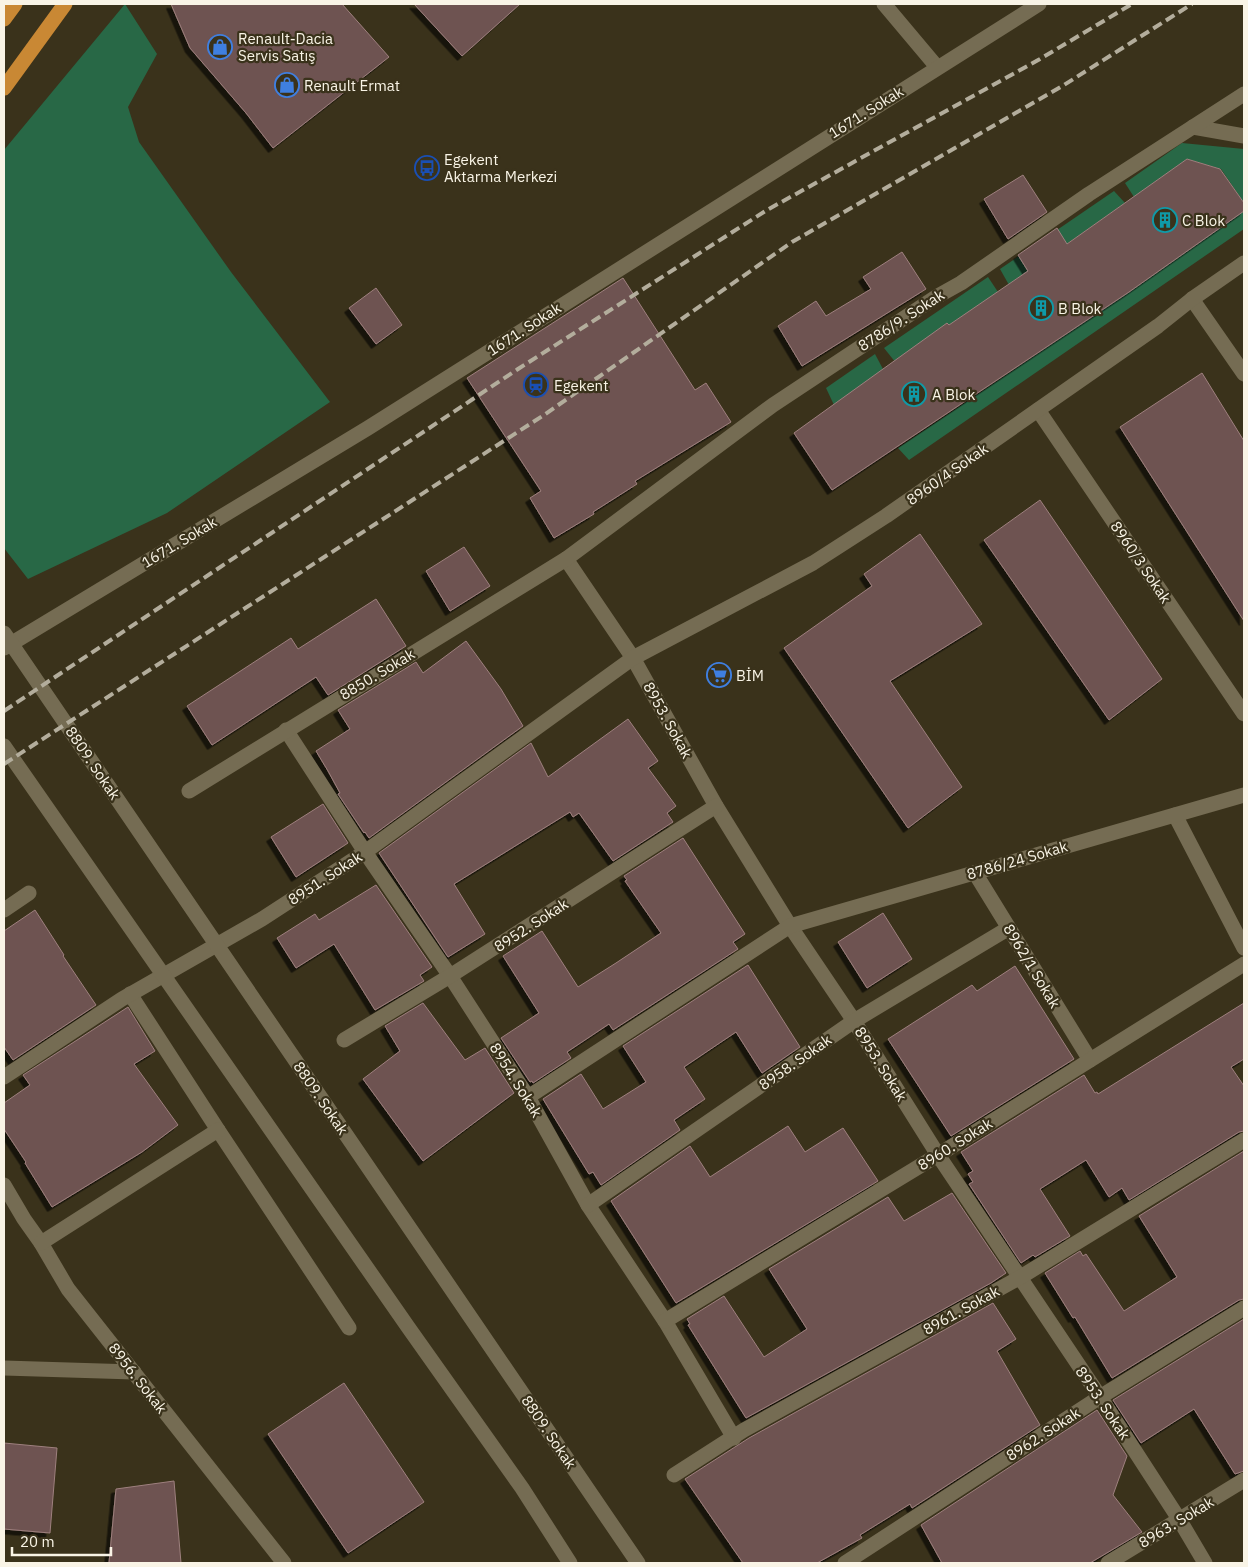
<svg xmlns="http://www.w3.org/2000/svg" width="1248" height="1567" font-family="'IBM Plex Sans',sans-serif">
<defs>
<filter id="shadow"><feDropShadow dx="-4.5" dy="4.5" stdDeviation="0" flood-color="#0009"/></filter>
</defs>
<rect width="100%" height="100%" fill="#3a321b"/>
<g fill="#286846">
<path d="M125,4l32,50 -29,53 11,35 92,130 99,130 -163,111 -139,66 -24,-31v-398z"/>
<path d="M1182,143l62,6v54l-23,-34 -34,-10 -53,38 -9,-14z"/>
<path d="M1114,191l11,12 -116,82 -9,-16z"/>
<path d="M1244,211v18l-335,231 -11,-12 231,-156z"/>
<path d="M988,277l10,15 -102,71 -12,-15z"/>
<path d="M875,354l9,17 -50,34 -8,-17z"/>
</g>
<g fill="#6e5251" stroke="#9e807e" filter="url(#shadow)">
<path d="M171,4h171l47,53 -116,91 -27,-35 -56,-65z"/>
<path d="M414,4h106l-58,52z"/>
<path d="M1187,159l33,10 24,34v8l-115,81 -297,198 -38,-57 153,-110 2,2 79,-54 -10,-16 39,-27 10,16z"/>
<path d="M1023,175l24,37 -39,27 -24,-40z"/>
<path d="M902,252l24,37 -124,77 -24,-40 38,-25 10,15 45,-27 -8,-12z"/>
<path d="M623,278l72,112 11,-7 25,39 -96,59 2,3 -44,28 1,2 -40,24 -24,-40 11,-7 -74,-113z"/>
<path d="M376,288l26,37 -26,19 -27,-36z"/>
<path d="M1202,373l42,68v180l-124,-194z"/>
<path d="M1040,500l122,179 -53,41 -125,-180z"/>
<path d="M920,534l62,90 -92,57 72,106 -54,41 -124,-180 88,-62 -8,-12z"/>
<path d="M464,547l26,39 -40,25 -24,-40z"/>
<path d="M376,599l30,47 -78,49 -12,-18 -104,68 -25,-39 104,-68 7,11z"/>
<path d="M466,641l35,48 22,37 -154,112 -4,-6 -1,1 -26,-39 2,-1 -12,-22 -12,-20 34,-22 -12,-19 78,-48 7,11z"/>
<path d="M628,719l30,42 -10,7 28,38 -9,7 6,9 -60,39 -34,-48 -6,4 -3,-5 -116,72 31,50 -37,23 -69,-104 152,-110 17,34z"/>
<path d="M323,804l25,39 -52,34 -25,-40z"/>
<path d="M683,838l62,96 -12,8 5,7 -125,81 -4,-6 -42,28 4,6 -38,25 -1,-2 -2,1 -29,-44 38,-25 -36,-57 39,-25 36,56 38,-24 45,-30 -36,-52 2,-1 -3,-4z"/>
<path d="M376,885l56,82 -12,8 4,6 -49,29 -41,-66 -38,24 -19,-30 38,-24 4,6z"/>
<path d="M35,910l29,45 -1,1 33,49 -83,55 -9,-13v-116z"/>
<path d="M883,913l29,46 -45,29 -29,-46z"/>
<path d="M748,965l52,82 -38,26 -26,-41 -52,35 21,32 -31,21 6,10 -79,55 -8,-13 -4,2 -46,-75 38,-25 22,35 43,-27 -23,-36z"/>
<path d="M1015,966l59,93 -123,77 -63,-97 84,-54 5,6z"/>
<path d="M423,1003l42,57 20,-12 29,45 -91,68 -60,-82 37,-28 -15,-25z"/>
<path d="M1244,1003v56l-13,8 13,19v45l-5,1 -110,68 -7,-12 -13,9 -23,-37 -46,29 30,47 -35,21 -2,-2 -12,8 -52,-79 4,-2 -5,-8 5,-3 -12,-19 123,-77 11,18 2,-1 1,2z"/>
<path d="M128,1007l27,44 -21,13 44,61 -36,27 -90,55 -27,-44 1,-1 -22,-33v-26l26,-18 -7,-10z"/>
<path d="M788,1126l17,26 38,-24 35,53 -202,122 -65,-102 79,-55 20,31z"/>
<path d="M1244,1151v148l-5,1 -127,78 -37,-61 -2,1 -28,-45 35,-22 3,5 3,-2 38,57 53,-34 -38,-61z"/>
<path d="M952,1193l54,80 -15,10 -245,135 -58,-93 2,-1 -3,-5 37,-23 40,61 43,-28 -38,-60 119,-72 16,24z"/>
<path d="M993,1303l23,36 -19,12 43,74 -128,83 -2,-4 -50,31 2,3 -45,25h-74l-58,-84 64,-41z"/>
<path d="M1244,1319v152l-9,3 -41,-65 -53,34 -28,-43z"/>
<path d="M344,1383l80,119 -76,51 -80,-119z"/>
<path d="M1097,1410l30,46 -14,39 29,37 -52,31h-148l-21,-38z"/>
<path d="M4,1443l53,5 -7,85 -46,-4z"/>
<path d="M174,1481l7,82h-72l7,-74z"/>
</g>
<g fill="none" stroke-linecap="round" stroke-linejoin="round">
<g stroke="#756c53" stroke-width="15">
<path d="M884,4l53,63"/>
<path d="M1193,127l51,9"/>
<path d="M1192,299l52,75"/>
<path d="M1038,410l206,304"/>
<path d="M566,559l67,99 83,148 74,120 64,95 84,134 162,242 79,122 26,44"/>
<path d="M4,648l364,-220 671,-424"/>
<path d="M286,730l79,122 85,124 78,121 60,108 77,116 69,117"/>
<path d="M189,791l377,-232 207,-154 163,-108 25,-14 128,-89 155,-100"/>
<path d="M1175,815l69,133"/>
<path d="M975,873l115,187"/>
<path d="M4,910l25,-17"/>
<path d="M130,994l88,136 131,198"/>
<path d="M344,1040l106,-64 266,-170"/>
<path d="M4,1077l118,-78 140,-80 103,-67 268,-194 180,-95 73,-47 272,-190 34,-27 52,-36"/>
<path d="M528,1097l262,-171 454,-131"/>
<path d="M4,1185l20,34 17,24 27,46 216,274"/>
<path d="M588,1205l266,-184 155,-93"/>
<path d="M41,1243l177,-113"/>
<path d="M665,1321l273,-166 306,-191"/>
<path d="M4,1368l130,4"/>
<path d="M674,1475l70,-45 275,-152 225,-138"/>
<path d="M845,1563l255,-166 144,-89"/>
<path d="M1108,1563l136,-83"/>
</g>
<g stroke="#756c53" stroke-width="15">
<path d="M4,633l634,930"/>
<path d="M4,746l404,581 114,161 48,75"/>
</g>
<g stroke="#c98834" stroke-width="15">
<path d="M4,19l11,-15"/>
<path d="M4,88l61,-84"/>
</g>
<g stroke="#b3ad9c" stroke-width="4" stroke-dasharray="10 5" stroke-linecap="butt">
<path d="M4,711l514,-342 249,-159 273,-151 92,-55"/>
<path d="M4,764l540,-349 248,-173 272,-157 128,-81"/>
</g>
</g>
<defs>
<symbol id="shop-ring" viewBox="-11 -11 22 22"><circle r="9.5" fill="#3a321b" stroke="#3f7fe0" stroke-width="1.5"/><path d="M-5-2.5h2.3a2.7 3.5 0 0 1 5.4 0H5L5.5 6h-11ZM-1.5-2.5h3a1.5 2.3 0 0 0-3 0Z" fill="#3f7fe0"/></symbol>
<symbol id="bus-ring" viewBox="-11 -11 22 22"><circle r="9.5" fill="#3a321b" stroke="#1a4fb4" stroke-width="1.5"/><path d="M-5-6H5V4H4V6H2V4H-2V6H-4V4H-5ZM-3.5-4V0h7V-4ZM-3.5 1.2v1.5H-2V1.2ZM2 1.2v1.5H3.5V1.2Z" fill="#1a4fb4"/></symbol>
<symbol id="building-ring" viewBox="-11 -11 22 22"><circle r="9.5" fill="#3a321b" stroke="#0f9aa8" stroke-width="1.5"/><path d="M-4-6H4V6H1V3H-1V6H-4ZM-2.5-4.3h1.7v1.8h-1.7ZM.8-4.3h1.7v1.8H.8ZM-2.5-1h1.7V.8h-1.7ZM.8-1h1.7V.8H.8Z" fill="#0f9aa8"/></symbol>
<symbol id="station-ring" viewBox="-11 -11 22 22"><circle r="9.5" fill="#3a321b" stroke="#1a4fb4" stroke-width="1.5"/><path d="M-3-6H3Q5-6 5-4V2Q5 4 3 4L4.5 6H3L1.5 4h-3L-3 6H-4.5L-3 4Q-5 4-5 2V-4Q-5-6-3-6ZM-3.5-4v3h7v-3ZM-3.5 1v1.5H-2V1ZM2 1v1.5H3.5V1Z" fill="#1a4fb4"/></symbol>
<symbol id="supermarket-ring" viewBox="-11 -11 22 22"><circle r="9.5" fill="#3a321b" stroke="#3f7fe0" stroke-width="1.5"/><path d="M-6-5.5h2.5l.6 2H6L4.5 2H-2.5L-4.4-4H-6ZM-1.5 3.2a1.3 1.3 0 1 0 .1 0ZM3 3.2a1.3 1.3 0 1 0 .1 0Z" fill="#3f7fe0"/></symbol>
</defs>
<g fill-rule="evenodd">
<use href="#shop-ring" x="206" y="33" width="28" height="28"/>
<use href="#shop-ring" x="273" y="71" width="28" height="28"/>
<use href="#bus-ring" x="413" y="154" width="28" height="28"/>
<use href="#building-ring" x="1151" y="206" width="28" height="28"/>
<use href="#building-ring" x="1027" y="294" width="28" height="28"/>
<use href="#station-ring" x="522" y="371" width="28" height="28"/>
<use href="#building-ring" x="900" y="380" width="28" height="28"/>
<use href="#supermarket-ring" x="705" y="661" width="28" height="28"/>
</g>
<g text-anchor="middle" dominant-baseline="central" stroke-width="4.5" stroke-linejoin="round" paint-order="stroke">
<g font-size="15" fill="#f9f4e6" stroke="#3a321b" text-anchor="start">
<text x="238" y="38">Renault-Dacia<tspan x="238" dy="17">Servis Satış</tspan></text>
<text x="304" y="85">Renault Ermat</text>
<text x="444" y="159">Egekent<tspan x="444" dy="17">Aktarma Merkezi</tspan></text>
<text x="1182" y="220">C Blok</text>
<text x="1058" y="308">B Blok</text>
<text x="554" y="385">Egekent</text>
<text x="932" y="394">A Blok</text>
<text x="736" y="675">BİM</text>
</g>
<g font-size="15" fill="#f9f4e6" stroke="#3a321b">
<text transform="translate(866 112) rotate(-32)">1671. Sokak</text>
<text transform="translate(901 320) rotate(-33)">8786/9. Sokak</text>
<text transform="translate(524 329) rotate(-33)">1671. Sokak</text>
<text transform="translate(947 474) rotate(-35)">8960/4 Sokak</text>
<text transform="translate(179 542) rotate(-31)">1671. Sokak</text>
<text transform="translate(1141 562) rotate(56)">8960/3 Sokak</text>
<text transform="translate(377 674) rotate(-31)">8850. Sokak</text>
<text transform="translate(668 720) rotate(61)">8953. Sokak</text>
<text transform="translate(93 763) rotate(56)">8809. Sokak</text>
<text transform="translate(1017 860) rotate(-16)">8786/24 Sokak</text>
<text transform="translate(325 878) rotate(-33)">8951. Sokak</text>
<text transform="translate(531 925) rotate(-33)">8952. Sokak</text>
<text transform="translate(1032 966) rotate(59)">8962/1 Sokak</text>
<text transform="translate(795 1062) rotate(-35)">8958. Sokak</text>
<text transform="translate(881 1064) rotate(58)">8953. Sokak</text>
<text transform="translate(516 1080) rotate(58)">8954. Sokak</text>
<text transform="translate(321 1098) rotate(56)">8809. Sokak</text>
<text transform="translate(955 1144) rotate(-32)">8960. Sokak</text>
<text transform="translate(961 1310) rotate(-29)">8961. Sokak</text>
<text transform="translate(138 1378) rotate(52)">8956. Sokak</text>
<text transform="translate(1103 1403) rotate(56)">8953. Sokak</text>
<text transform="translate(549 1432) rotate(56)">8809. Sokak</text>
<text transform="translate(1043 1434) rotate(-33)">8962. Sokak</text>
<text transform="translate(1176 1522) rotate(-31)">8963. Sokak</text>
</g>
</g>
<rect width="1248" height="1567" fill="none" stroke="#f9f4e6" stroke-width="10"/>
<path d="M12 1547v8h99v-8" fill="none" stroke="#f9f4e6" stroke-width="2.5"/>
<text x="20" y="1547" font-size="15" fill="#f9f4e6" stroke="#3a321b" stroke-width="4" paint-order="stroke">20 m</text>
</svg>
